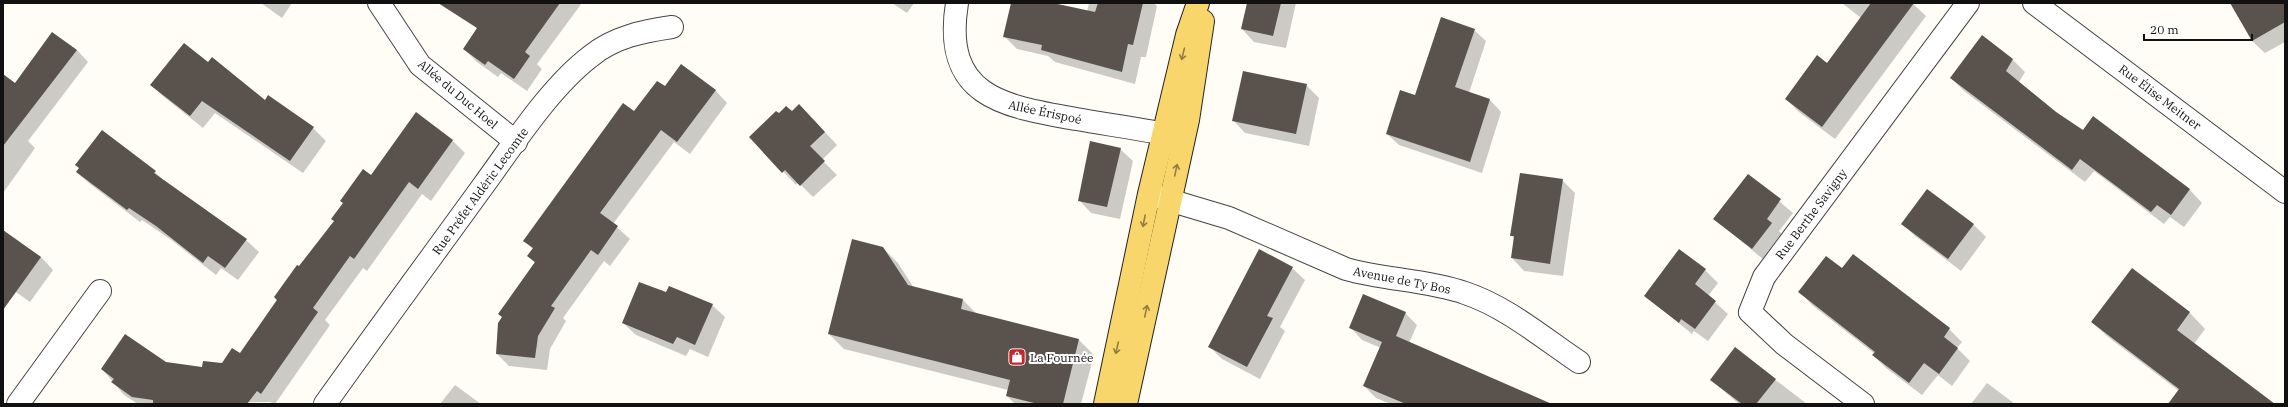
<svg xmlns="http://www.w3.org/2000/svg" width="2288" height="407" font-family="'IBM Plex Serif',serif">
<rect width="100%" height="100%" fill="#fffdf5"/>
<g fill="#0003">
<path d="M261,3h31l-10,15z"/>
<path d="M492,3h90l-45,61 5,5 -15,22 -26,-18 -3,4 -21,-15 -13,-13 14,-20 -3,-3z"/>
<path d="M892,3h22l-7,10z"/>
<path d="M1012,3h36l39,9 2,-9h65l3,3 -11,51h-5l-6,27 -80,-22 -7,-6 -31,-7 -13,-13z"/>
<path d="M1248,3h48l-10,45 -32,-6 -12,-13z"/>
<path d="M1842,3h70l14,13 -91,123 -36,-27 -13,-13 41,-35 34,-46z"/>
<path d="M2232,3h53v39l-20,11 -13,-12z"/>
<path d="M1474,30l12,11 -17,52 21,7 11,12 -19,61 -83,-28 -12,-11 28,-38z"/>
<path d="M77,50l11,12 -60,79 7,7 -32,45v-118l13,9z"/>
<path d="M2012,59l13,13 -6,10 37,30 27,19 10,-13 97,72 12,13 -18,24 -14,-10 -6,7 -70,-53 -9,11 -121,-91 -13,-13z"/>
<path d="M208,63l57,38 48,27 13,13 -23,32 -88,-60 -12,15 -39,-31 -13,-12z"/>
<path d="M1306,85l13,13 -10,48 -64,-13 -12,-13z"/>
<path d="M665,88l50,2 12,13 -37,51 -16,-12 -61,82 17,15 -20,27 -6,-5 -41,57 3,3 -16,28 -3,21 -38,-4 -12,-12 38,-91 -7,-7 5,-7 -8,-8 109,-128z"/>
<path d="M792,113l20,5 25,27 -15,15 15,15 -24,22 -15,-15 -2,3 -45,-48 28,-23z"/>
<path d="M452,140l13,13 -34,48 -9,-7 -55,77 -4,-3 -38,52 5,5 -55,79 -5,-2 -132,2 -14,-9 -22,-26 64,-6 37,5 19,-4 18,-10 59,-87 73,-90z"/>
<path d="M1120,149l13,12 -13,58 -29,-6 -12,-13z"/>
<path d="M77,172h78l11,11 80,57 13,12 -21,28 -17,-12 -5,7 -46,-36 -28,-19 -2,2 -50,-38z"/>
<path d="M1748,175l45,38 -14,18 5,5 -19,25 -51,-43z"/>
<path d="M1562,180l13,13 -12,83 -39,-5 -12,-13 2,-20 -3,-3z"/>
<path d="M1927,190l47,35 12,12 -25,34 -46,-35 -13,-13z"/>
<path d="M3,231l38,26 12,13 -23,32 -27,-19z"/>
<path d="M883,248l15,15 16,25 49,12 15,15 101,25 15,15 -13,49h-66l-8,-8 1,-6 -164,-41 -15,-15z"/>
<path d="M1679,251l26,19 13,13 -10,13 20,18 -20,27 -14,-10 -2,3 -46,-38z"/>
<path d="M1292,268l13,12 -25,47 5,4 -25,48 -38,-20 -13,-13z"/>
<path d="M2132,270l58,43 15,16 -11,15 77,60h-100l8,-13 -71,-54 -16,-15z"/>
<path d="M1800,292l149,37 13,13 -5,6 13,13 -18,25 -14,-11 -16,20 -36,-27 -13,-13 2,-1 -63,-49z"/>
<path d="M666,294l46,11 13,12 -17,40 -18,-8 -4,7 -50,-21 -13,-12z"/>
<path d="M1405,313l12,12 -8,18 123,61h-141l-15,-6 -12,-12 17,-38 -19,-8 -11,-12z"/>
<path d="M1735,349l72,55h-68l-28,-24z"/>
<path d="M1987,383l28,21h-44z"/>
<path d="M455,385l26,19h-41z"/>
</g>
<g fill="#5a524d">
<path d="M438,3h122l-35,49 5,4 -16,23 -26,-18 -3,4 -22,-16 14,-21z"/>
<path d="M1011,3h42l42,9 3,-9h45l-10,42 -5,-1 -6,28 -81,-22 1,-5 -39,-8z"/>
<path d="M1247,3h34l-8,33 -32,-7z"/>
<path d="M1871,3h43l-92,124 -37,-28 32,-44 10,8z"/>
<path d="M2230,3h55v19l-33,19z"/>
<path d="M1441,17l34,12 -20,58 35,12 -20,63 -84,-28 14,-44 15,5z"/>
<path d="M52,32l25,18 -74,96v-72l12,9z"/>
<path d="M1982,35l31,24 -7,12 50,41 27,18 10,-14 97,73 -19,26 -14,-10 -6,7 -71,-53 -8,11 -122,-92z"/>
<path d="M184,43l24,19 4,-5 53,43 3,-5 46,32 -24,34 -88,-60 -12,15 -40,-31z"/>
<path d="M681,64l35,26 -39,52 -16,-12 -61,83 18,13 -20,29 -7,-5 -40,56 4,2 -17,28 -3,22 -39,-4 2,-31 4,-6 -4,-3 37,-52 -8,-6 6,-8 -10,-7 100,-138 11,8 23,-30 8,5z"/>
<path d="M1243,71l64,13 -11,50 -64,-13z"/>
<path d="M799,104l26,28 -15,14 15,15 -25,25 -15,-16 -3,3 -33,-36 27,-26 3,2 7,-7 6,5z"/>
<path d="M416,112l37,28 -35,49 -9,-7 -55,77 -4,-3 -37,52 5,4 -57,82 -4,-3 -10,13h-94v-4l-21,-3 -21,-15 3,-3 -13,-10 24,-35 41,28 36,5 1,-6 19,2 10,-15 8,5 37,-53 -3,-3 23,-32 2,1 35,-45 -3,-2 12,-16 -3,-2 23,-32 8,6z"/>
<path d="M102,130l54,41 -2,2 93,66 -22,29 -17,-12 -5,7 -47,-37 -27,-18 -2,2 -51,-38 3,-4 -4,-3z"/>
<path d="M1090,141l31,7 -14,59 -29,-6z"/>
<path d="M1520,173l43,6 -13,85 -39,-6 3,-22h-4z"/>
<path d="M1748,174l33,25 -14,20 5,4 -20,26 -39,-30z"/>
<path d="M1927,189l47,35 -26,35 -47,-35z"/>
<path d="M3,230l38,27 -38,53z"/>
<path d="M852,239l31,8 25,38 55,14 -2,10 118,30 -16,65h-25l-32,-8 4,-16 -182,-46z"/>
<path d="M1259,249l34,18 -26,49 6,2 -26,49 -39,-20z"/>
<path d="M1679,249l27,20 -11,15 21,17 -21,28 -14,-10 -2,4 -35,-27z"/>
<path d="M1853,254l97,74 -6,9 14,11 -19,26 -15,-11 -15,20 -37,-28 3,-3 -77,-60 28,-36 16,12z"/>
<path d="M2132,268l58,44 -13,18 98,74h-107l11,-15 -88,-67z"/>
<path d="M639,282l27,10 3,-6 44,18 -18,41 -18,-8 -4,7 -51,-21z"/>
<path d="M1363,294l43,18 -10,24 156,68h-146l-43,-18 19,-44 -33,-14z"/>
<path d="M1735,347l41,32 -20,25h-14l-32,-24z"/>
</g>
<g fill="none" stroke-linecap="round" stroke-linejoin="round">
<defs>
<g id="minor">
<path d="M379,3l41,62 96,77"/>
<path d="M957,3c-15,93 44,103 119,116 35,6 70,11 105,18"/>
<path d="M2034,3l251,189"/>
<path d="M1152,195l77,23 117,51c39,11 81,11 119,24 42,14 78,45 114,69"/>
<path d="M18,404l82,-113"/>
<path d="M325,404c52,-73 105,-145 158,-218 30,-41 67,-99 108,-130 23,-19 53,-25 81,-29"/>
<path d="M1863,404l-79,-60 -34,-32 14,-35 204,-274"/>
</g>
<g id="major">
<path d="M1105,404l44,-210 38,-159 11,-32"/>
<path d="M1126,404l62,-284 15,-99"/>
</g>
</defs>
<use href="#minor" stroke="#444" stroke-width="24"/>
<use href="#major" stroke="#222" stroke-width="24"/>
<use href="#minor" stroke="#fff" stroke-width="22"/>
<use href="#major" stroke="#f9d66b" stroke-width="22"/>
</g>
<defs><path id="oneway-shaft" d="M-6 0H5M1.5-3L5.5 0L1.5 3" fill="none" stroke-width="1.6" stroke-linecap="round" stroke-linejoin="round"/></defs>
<g stroke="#917d42">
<use href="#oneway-shaft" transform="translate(1183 54) rotate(104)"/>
<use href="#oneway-shaft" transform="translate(1176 170) rotate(-78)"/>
<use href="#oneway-shaft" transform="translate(1144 221) rotate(101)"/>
<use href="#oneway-shaft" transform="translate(1146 311) rotate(-78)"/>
<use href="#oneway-shaft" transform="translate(1117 348) rotate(103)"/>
</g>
<defs>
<symbol id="shop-square" viewBox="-11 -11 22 22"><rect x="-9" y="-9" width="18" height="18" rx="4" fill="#c4262e" stroke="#fff"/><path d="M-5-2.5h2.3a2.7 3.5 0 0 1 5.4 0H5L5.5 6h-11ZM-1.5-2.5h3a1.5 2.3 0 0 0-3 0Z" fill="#fff"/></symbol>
</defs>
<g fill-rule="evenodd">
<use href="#shop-square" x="1007" y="347" width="20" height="20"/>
</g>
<g text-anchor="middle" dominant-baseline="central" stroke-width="4" stroke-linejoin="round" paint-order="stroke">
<g font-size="12" fill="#111" stroke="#fff">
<text transform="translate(458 94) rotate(40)">Allée du Duc Hoel</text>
<text transform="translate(2160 97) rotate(37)">Rue Élise Meitner</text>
<text transform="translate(1045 112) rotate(12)">Allée Érispoé</text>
<text transform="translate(480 191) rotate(-54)">Rue Préfet Aldéric Lecomte</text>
<text transform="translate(1811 214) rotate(-53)">Rue Berthe Savigny</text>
<text transform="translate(1402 280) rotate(11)">Avenue de Ty Bos</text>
</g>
<g font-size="12" fill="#111" stroke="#fff" text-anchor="start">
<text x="1030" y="357">La Fournée</text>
</g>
</g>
<rect width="2288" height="407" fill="none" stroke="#111111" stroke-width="8"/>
<path d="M2144 34v6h108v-6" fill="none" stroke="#111111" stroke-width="2"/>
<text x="2150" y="34" font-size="12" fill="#111111" stroke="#ffffff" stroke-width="3" paint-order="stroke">20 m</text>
</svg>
